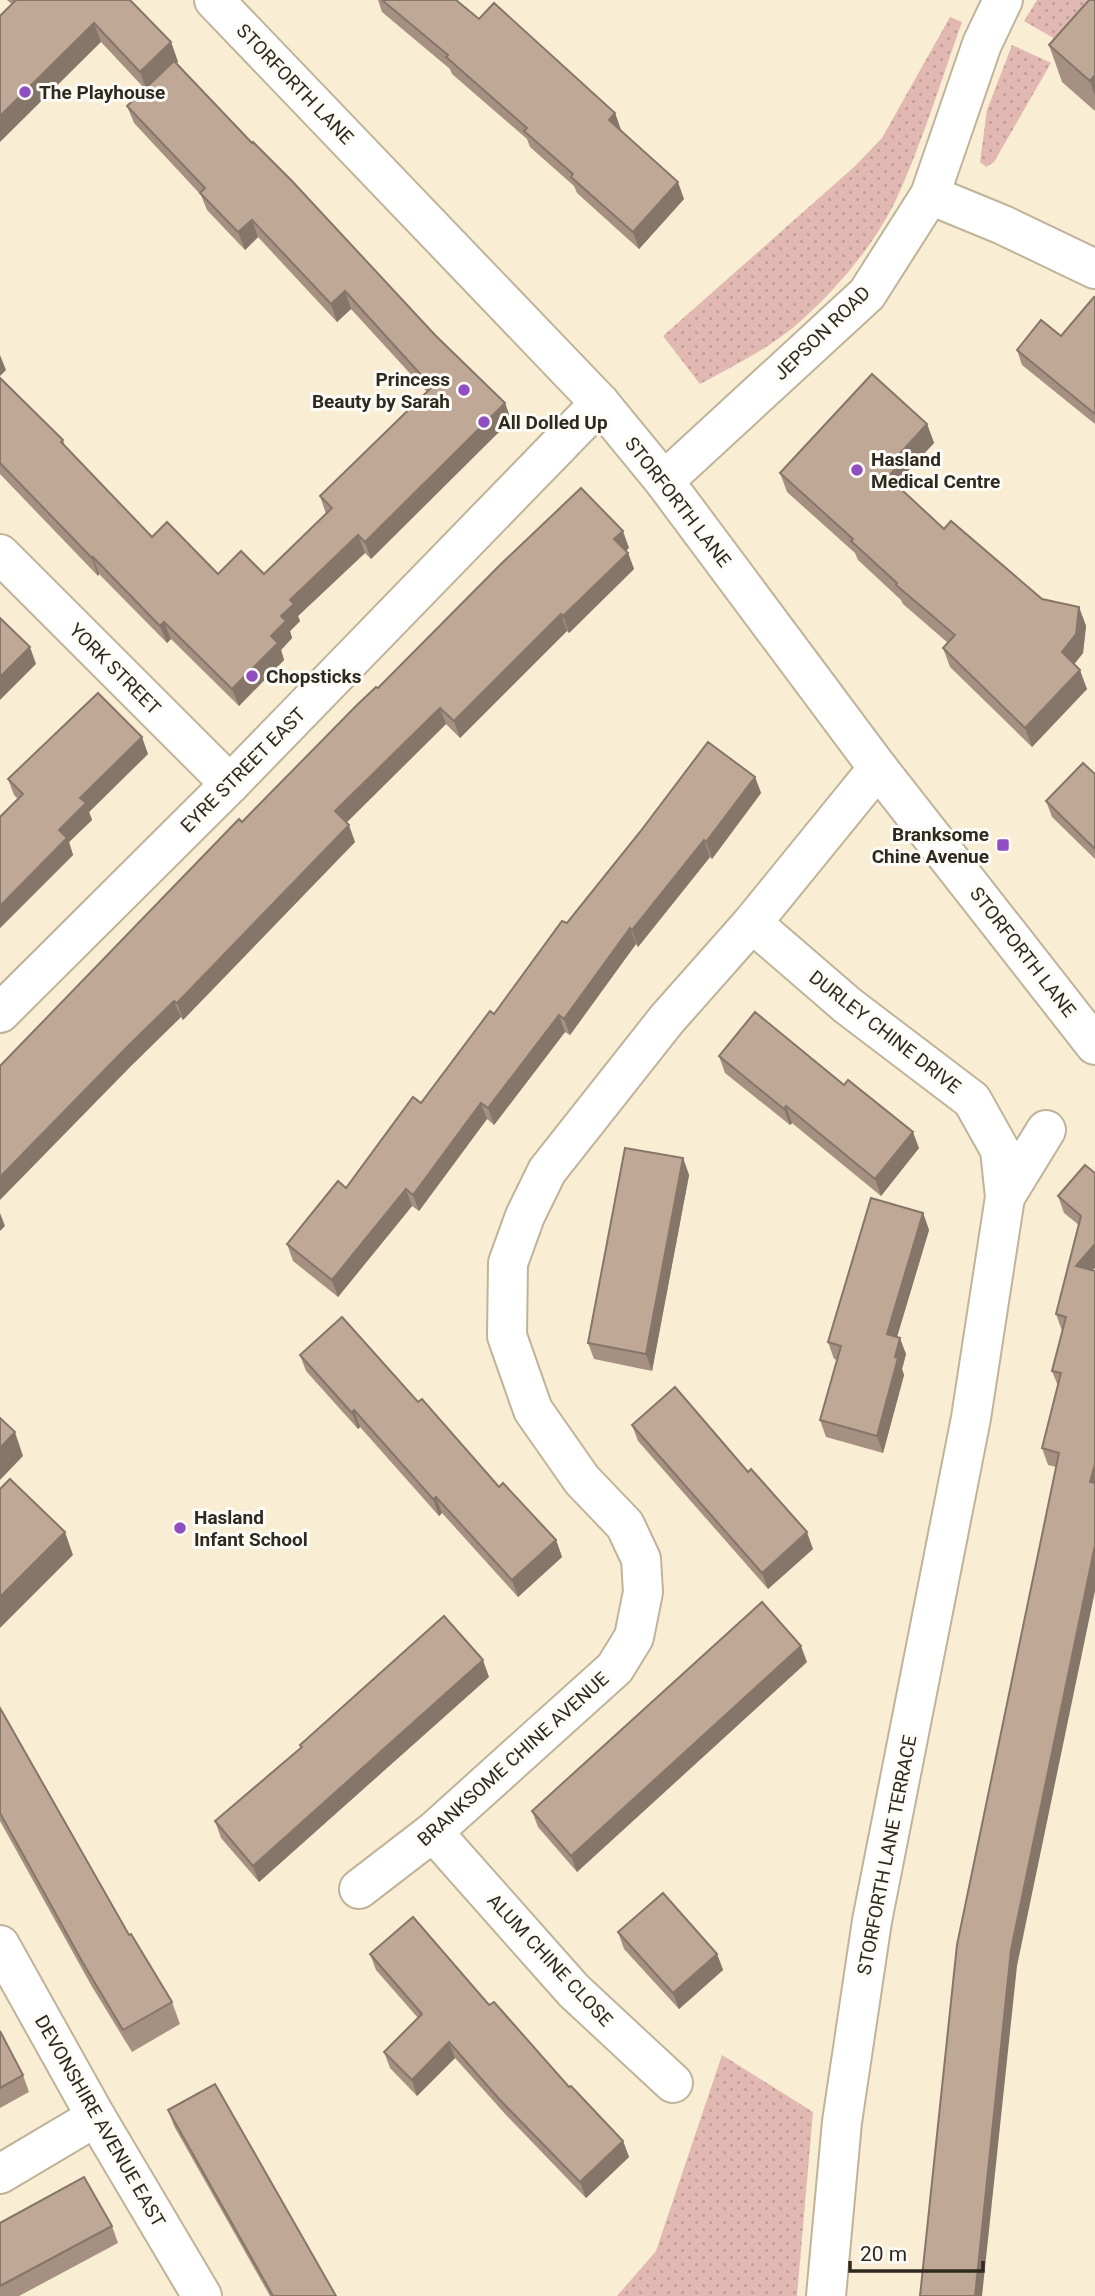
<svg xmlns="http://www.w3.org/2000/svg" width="1095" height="2296" font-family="Roboto,sans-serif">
<defs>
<pattern id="green-dots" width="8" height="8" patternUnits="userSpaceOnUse" patternTransform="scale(1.75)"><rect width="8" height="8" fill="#e1b9b2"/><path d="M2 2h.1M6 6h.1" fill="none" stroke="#c19f99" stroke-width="1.8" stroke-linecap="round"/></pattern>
</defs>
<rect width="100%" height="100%" fill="#f9edd3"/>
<g fill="url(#green-dots)">
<path d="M1037,0h50l-25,43 -38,-22z"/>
<path d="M950,17l12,5c-21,59 -40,122 -67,180 -22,44 -56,84 -92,117 -29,27 -68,46 -103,65l-37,-48 191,-169 28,-29z"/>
<path d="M1012,45l39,18 -57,99 -8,5 -6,-5 7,-52z"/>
<path d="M722,2055l91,57 -16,184h-180l39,-45z"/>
</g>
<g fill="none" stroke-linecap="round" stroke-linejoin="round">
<defs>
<g id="minor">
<path d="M214,0l386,403 64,78 214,287 217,277"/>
<path d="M930,195l73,30 92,44"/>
<path d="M664,481l203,-187 63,-99 52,-151 21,-44"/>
<path d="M0,554l230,230"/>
<path d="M752,923l95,82 125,95 28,50 5,47 -34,221 -99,503 -30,201 -16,174"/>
<path d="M0,1013l230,-229 370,-381"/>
<path d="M1005,1197l41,-67"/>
<path d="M433,1832l141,159 99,92"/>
<path d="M359,1889l74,-57 182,-164 19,-31 9,-45 -2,-33 -16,-34 -43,-45 -49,-70 -26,-74 1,-73 17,-47 22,-45 120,-152 85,-96 126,-155"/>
<path d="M0,1945l96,172 106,179"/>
<path d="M0,2174l96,-57"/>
</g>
</defs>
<use href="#minor" stroke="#bfb39a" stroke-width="42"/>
<use href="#minor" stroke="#fff" stroke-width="38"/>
</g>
<g fill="#a59082">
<path d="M7,0h123l41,42 7,20 -2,2 259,271 70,68 6,17 -140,139 -6,-6 -67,63 2,5 -10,10 2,7 -11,12 3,10 -45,46 -68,-67 -4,4 -68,-69 -1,2 -98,-102v-96l63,62 2,6 87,91 66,37h46l62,-60 -6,-18 107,-104 -76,-83 -14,13 -79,-85 -13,13 -38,-40 -6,-15 -67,-72 -7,-17 18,-17 -44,-47 -89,-38z"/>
<path d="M378,0h78l23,19 136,94 6,17 63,69 -45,50 -62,-56 -3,-7 -44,-39 -3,-8 -75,-65 -2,-5 -68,-57z"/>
<path d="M1095,0v111l-33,-29 -13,-37z"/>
<path d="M1095,298v126l-73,-59 -5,-15 44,-14z"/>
<path d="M927,424l7,19 -33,35 3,8 -3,3 43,40 98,70 37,8 7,19 -3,27 -9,11 13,25 -55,58 -82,-80 -7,-19 5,-5 -45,-39 -2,-4 -43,-40 -3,-7 -68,-61 -7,-19z"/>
<path d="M629,548l-3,2 2,3 6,16 -65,64 -2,-2 -107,107 -14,-14 -100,99 9,19 -172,178 -2,-3 -47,46 108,-241 136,-134z"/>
<path d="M148,754l-59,58 3,8 -23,22 4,13 -73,73v-111l18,-18 -4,-4 -6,-16z"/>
<path d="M1095,774v85l-43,-42 -6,-16z"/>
<path d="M755,777l6,16 -49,66 -2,-2 -72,90 -2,-3 -66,91 -5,-3 -71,93 -7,-6 -68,92 -7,-5 -74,91 -45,-36 -6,-17 59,-56 75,-85 73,-89 73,-91z"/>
<path d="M719,1056l200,92 -38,48 -89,-73 -2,2 -65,-52z"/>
<path d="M683,1158l6,17 -37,196 -58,-12 -6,-16z"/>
<path d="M1085,1165l8,105 -76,696 39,-499 -8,-2 -6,-17 16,-62 -6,-15 10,-40 -6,-17 23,-89 -15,-12 -6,-17z"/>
<path d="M923,1213l6,17 -32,107 9,17 -4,15 2,6 -21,78 -57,-16 -6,-17 17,-60 -3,-1 -6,-17z"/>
<path d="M300,1355l118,47 81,85 57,53 6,17 -44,40 -76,-84 -3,3 -79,-89 -2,2 -52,-58z"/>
<path d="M632,1425l181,124 -45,40 -130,-148z"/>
<path d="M807,1662l-230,210 -39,-45 -6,-16z"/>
<path d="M489,1677l-230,205 -38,-44 -6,-17 86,-73 -1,-3z"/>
<path d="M0,1708l129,227 43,67 8,22 -48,28 -41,-67 -91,-164z"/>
<path d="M618,1932l99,22 6,16 -44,39 -55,-60z"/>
<path d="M370,1954l119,51 134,136 6,16 -43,41 -80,-83 -51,-57 -38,38 -27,-28 -6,-16 34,-34 -42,-48z"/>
<path d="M0,2031l23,44 6,17 -29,16z"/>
<path d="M168,2110l168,186h-66l-96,-170z"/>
<path d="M0,2223l112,3 6,17 -99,53h-19z"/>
</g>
<g fill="#86766a">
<path d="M94,23l7,19 -101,100v-26z"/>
<path d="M171,42l7,20 -31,29 -7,-19z"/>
<path d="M1095,75v21l-5,-15z"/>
<path d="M615,113l6,17 -6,6 -6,-16z"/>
<path d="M678,182l6,17 -45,50 -6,-17z"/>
<path d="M252,220l6,17 -13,13 -7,-18z"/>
<path d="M345,291l6,18 -14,13 -6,-18z"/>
<path d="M0,355l6,15 -6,6z"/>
<path d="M505,403l6,17 -140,139 -6,-17z"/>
<path d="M927,424l7,19 -33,35 3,8 -9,10 -7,-19 4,-15z"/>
<path d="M623,531l6,17 -9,8 -6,-17z"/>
<path d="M358,535l7,18 -67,63 2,5 -10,10 2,7 -11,12 3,10 -45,46 -7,-17 39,-53 19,-36z"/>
<path d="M628,553l6,16 -65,64 -6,-17z"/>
<path d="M93,557l6,17 -1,2 -6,-18z"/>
<path d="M1079,607l7,19 -3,27 -14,18 -7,-19z"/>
<path d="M561,614l6,17 -107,107 -6,-17z"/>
<path d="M164,622l7,17 -4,4 -7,-17z"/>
<path d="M30,647l6,17 -36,36v-23z"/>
<path d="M1080,670l7,19 -55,58 -7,-19z"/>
<path d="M440,708l6,16 -105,104 -6,-17z"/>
<path d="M142,737l6,17 -59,58 3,8 -23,22 4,13 -73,73v-22l59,-76 21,-32z"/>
<path d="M755,777l6,16 -49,66 -6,-17z"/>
<path d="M349,825l6,17 -172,178 -6,-17z"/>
<path d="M704,840l6,17 -72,90 -6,-17z"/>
<path d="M630,928l6,16 -66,91 -6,-16z"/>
<path d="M174,1001l7,16 -47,46 -134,137v-23l128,-131z"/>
<path d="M559,1015l6,17 -71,93 -6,-17z"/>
<path d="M481,1103l6,16 -68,92 -6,-16z"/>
<path d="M786,1106l6,17 -2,2 -6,-16z"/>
<path d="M913,1132l6,16 -38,48 -6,-17z"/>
<path d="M683,1158l6,17 -37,196 -6,-17z"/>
<path d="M406,1189l6,17 -74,91 -6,-17z"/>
<path d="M0,1213l5,13 -5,5z"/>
<path d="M923,1213l6,17 -36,120 -6,-16z"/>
<path d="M1095,1244v24l-13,14 -6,-16z"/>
<path d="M900,1338l6,16 -4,15 2,6 -21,78 -6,-17z"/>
<path d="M354,1410l6,17 -2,2 -6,-16z"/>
<path d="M15,1432l8,24 -23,24v-32z"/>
<path d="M1095,1464v31l-5,-13z"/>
<path d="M436,1497l6,16 -3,3 -6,-17z"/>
<path d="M65,1532l8,23 -73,73v-31z"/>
<path d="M807,1532l6,17 -45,40 -6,-16z"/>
<path d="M556,1540l6,17 -44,40 -6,-17z"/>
<path d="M1095,1545v46l-78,375 -35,330h-7l36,-346z"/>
<path d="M801,1646l6,16 -230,210 -6,-16z"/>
<path d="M483,1660l6,17 -230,205 -6,-16z"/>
<path d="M717,1954l6,16 -44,39 -6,-16z"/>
<path d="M449,2042l6,16 -38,38 -5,-16z"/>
<path d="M623,2141l6,16 -43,41 -6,-16z"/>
</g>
<g fill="#c0a897" stroke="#86766a" stroke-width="2">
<path d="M16,0h114l41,42 -31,30 -46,-49 -94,93v-100z"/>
<path d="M382,0h74l23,19 15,-16 121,110 -6,7 69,62 -45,50 -62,-55 2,-3 -49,-43 3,-3 -81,-71 2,-2z"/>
<path d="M1089,0h6v75l-5,6 -41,-36z"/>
<path d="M174,61l78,82 1,-1 39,39 143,154 70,68 -140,139 -7,-7 -68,65 4,4 -13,12 5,5 -15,15 7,7 -46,46 -68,-67 -4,4 -67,-69 -1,1 -92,-95v-85l63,62 -2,2 91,95 15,-15 51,52 23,-23 23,23 68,-66 -12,-12 112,-109 -87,-96 -14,13 -79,-84 -14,12 -38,-39 5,-5 -78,-82z"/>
<path d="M1094,297l1,1v116l-78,-64 24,-30 20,16z"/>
<path d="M872,374l55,50 -35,38 5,5 -9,10 56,52 7,-8 91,78 37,8 -3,27 -14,18 18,18 -55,58 -82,-80 12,-13 -59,-50 1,-2 -46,-42 2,-2 -73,-66z"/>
<path d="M581,488l42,43 -9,8 14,14 -65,63 -2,-2 -107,107 -14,-13 -105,103 14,14 -172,178 -3,-2 -46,45 -128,131v-111l239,-247 3,3 114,-116 20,-19 2,1 122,-123z"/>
<path d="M0,618l30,29 -30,30z"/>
<path d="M98,693l44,44 -62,61 6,5 -27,27 8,8 -67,68v-89l23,-23 -15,-15z"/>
<path d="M708,742l47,35 -49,65 -2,-2 -72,90 -2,-2 -66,91 -5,-4 -71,93 -7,-5 -68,92 -7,-6 -74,91 -45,-36 51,-63 8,7 67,-91 8,6 69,-92 4,3 68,-93 5,2 73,-91z"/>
<path d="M1083,763l12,11v75l-49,-48z"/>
<path d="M755,1012l89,73 4,-5 65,52 -38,47 -89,-73 -2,3 -65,-53z"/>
<path d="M625,1148l58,10 -37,196 -58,-11z"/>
<path d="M1085,1165l10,8v71l-19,22 19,5v193l-5,18 5,1v62l-84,405 -36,346h-55l37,-351 102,-492 -17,-5 19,-75 -9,-2 14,-54 -10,-3 25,-98 -23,-20z"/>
<path d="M871,1198l52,15 -36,121 13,4 -5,19 3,1 -21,78 -57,-16 21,-74 -13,-4z"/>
<path d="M342,1317l76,85 4,-3 77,88 4,-4 53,57 -44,40 -76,-83 -3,2 -79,-89 -2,3 -52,-58z"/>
<path d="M675,1387l73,85 3,-3 56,63 -45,41 -130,-148z"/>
<path d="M0,1418l15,14 -15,16z"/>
<path d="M10,1479l55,53 -65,65v-108z"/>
<path d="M762,1602l39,44 -230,210 -39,-45z"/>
<path d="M444,1616l39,44 -230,206 -38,-45 87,-74 -2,-2z"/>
<path d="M0,1708l129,227 2,-1 41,68 -49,28 -40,-67 -83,-150z"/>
<path d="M663,1893l54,61 -44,39 -55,-61z"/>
<path d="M413,1917l76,88 5,-3 75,85 2,-1 52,55 -43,41 -80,-82 -51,-58 -37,38 -28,-28 38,-38 -52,-60z"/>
<path d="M0,2031l23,44 -23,13z"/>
<path d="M215,2084l121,212h-63l-105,-186z"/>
<path d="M84,2177l28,49 -112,60v-63z"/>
</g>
<g fill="#904ec3" stroke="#fdfbf6" stroke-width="2.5">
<circle cx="25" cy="92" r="7"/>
<circle cx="464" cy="390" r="7"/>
<circle cx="484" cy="422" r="7"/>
<circle cx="857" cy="470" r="7"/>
<circle cx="252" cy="676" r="7"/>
<rect x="996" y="838" width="14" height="14" rx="3.5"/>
<circle cx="180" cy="1528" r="7"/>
</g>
<g text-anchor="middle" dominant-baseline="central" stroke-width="6" stroke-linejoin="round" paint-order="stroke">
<g font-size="19" fill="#2f2a20" stroke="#fdfbf6">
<text transform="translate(295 84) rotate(46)">STORFORTH LANE</text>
<text transform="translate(822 333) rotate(-44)">JEPSON ROAD</text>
<text transform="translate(678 502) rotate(52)">STORFORTH LANE</text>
<text transform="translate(115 669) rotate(45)">YORK STREET</text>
<text transform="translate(243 770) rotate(-45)">EYRE STREET EAST</text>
<text transform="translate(1023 952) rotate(52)">STORFORTH LANE</text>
<text transform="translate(885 1032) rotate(38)">DURLEY CHINE DRIVE</text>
<text transform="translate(513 1759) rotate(-42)">BRANKSOME CHINE AVENUE</text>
<text transform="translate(887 1855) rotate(-79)">STORFORTH LANE TERRACE</text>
<text transform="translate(550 1960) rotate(47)">ALUM CHINE CLOSE</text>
<text transform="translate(100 2121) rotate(60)">DEVONSHIRE AVENUE EAST</text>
</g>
<g font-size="19" font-weight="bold" fill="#2f2a20" stroke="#fdfbf6" text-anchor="start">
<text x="39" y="92">The Playhouse</text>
<text x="450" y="379" text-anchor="end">Princess<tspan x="450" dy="22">Beauty by Sarah</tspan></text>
<text x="498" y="422">All Dolled Up</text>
<text x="871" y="459">Hasland<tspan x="871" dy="22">Medical Centre</tspan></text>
<text x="266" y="676">Chopsticks</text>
<text x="989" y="834" text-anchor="end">Branksome<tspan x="989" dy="22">Chine Avenue</tspan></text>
<text x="194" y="1517">Hasland<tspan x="194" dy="22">Infant School</tspan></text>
</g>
</g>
<path d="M850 2261v10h133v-10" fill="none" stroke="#2f2a20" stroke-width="3.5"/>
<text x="860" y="2261" font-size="21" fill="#2f2a20" stroke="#fdfbf6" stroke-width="5" paint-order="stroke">20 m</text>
</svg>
